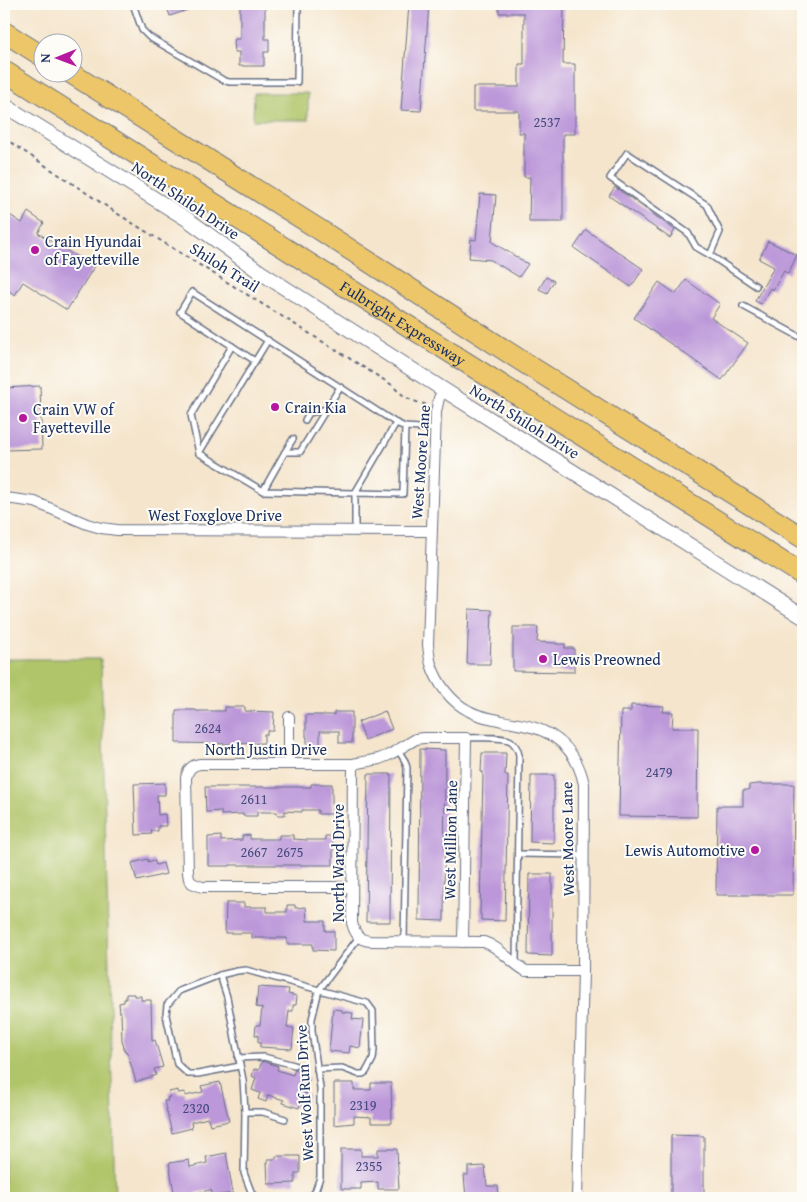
<svg xmlns="http://www.w3.org/2000/svg" width="807" height="1202" font-family="'Gentium Book Plus',serif">
<rect width="100%" height="100%" fill="#fdfcf7"/>
<filter id="ink" filterUnits="userSpaceOnUse"><feTurbulence type="fractalNoise" baseFrequency=".02" numOctaves="2"/><feDisplacementMap in="SourceGraphic" scale="10" xChannelSelector="R" yChannelSelector="G"/><feConvolveMatrix kernelMatrix="1 2 1 2 8 2 1 2 1" color-interpolation-filters="sRGB"/></filter>
<filter id="wash" filterUnits="userSpaceOnUse"><feTurbulence type="fractalNoise" baseFrequency=".0096" numOctaves="4" result="noise"/><feDisplacementMap in="SourceGraphic" scale="20" xChannelSelector="R" yChannelSelector="G"/><feGaussianBlur stdDeviation="1.12" result="paint"/><feColorMatrix in="noise" values="0 0 0 0 0 0 0 0 0 0 0 0 0 0 0 0 0 1.4 0 .05"/><feComposite in="paint" operator="in"/></filter>
<g filter="url(#wash)">
<rect width="100%" height="100%" fill="#f5e5cc"/>
<g fill="#b0c569" stroke="#667a64">
<path d="M254,93h54v27h-55z"/>
<path d="M4,659h97l14,539h-111z"/>
</g>
<g id="blocks">
<g fill="#bc97d9">
<path d="M166,4h36v1l-32,11z"/>
<path d="M240,4h25v35h4v13h-5v14h-25v-14h-4l-1,-10 1,-3h5z"/>
<path d="M409,4h20l-8,107 -20,-1z"/>
<path d="M499,4h65l-1,60h12v70h-12v88h-34l1,-45h-6v-44h-5v-22h-46v-24h46v-23h5v-51h-25z"/>
<path d="M615,187l60,43 -5,8 -61,-42z"/>
<path d="M480,194l16,1 -4,47 36,22 -9,13 -28,-17 -22,-2 2,-19 5,1z"/>
<path d="M4,211l18,12 6,-11 16,11 -6,10 56,34 -27,43 -44,-28 -8,13 -11,-7z"/>
<path d="M586,230l57,39 -12,18 -57,-39z"/>
<path d="M768,241l29,14 -9,19 -4,-3 -11,19 -3,-2 -9,16 -6,-3 19,-34 -15,-8z"/>
<path d="M546,277l8,4 -7,12 -8,-4z"/>
<path d="M686,280l34,24 -9,14 37,25 -26,37 -88,-62 25,-36 17,12z"/>
<path d="M40,386l2,63 -38,1v-62z"/>
<path d="M469,609l23,1 -2,54h-23z"/>
<path d="M513,627h25l-1,15 19,1v1h9v4h9v24l-61,-1z"/>
<path d="M631,705l33,1 -1,6h10l-1,16h26l-1,89 -78,-1 2,-105h10z"/>
<path d="M225,707h20v4l29,1 -1,19h-6v3h-3v9l-31,1 -57,-1v-33h20v1h29z"/>
<path d="M385,711l7,18 -27,11 -7,-18z"/>
<path d="M334,712h18v31h-13v-12h-19v15l-13,-1v-8h-1v-22h28z"/>
<path d="M420,749l25,1 -1,171 -25,-1z"/>
<path d="M482,753h24l-1,22h3l-3,146 -24,-1v-6h-1l3,-142h-2z"/>
<path d="M368,774h23l-1,148h-24z"/>
<path d="M531,775h23v68l-24,-1z"/>
<path d="M165,783v12h-8l1,20 7,-1 1,12h-8v5h-7l1,3 -16,1 -2,-51z"/>
<path d="M311,784h21v30h-14v-4h-16v2l-17,-1v4h-8v-3h-20v4h-14v-2l-22,1v-4l-15,1 -1,-25h106z"/>
<path d="M758,784h36l-1,111h-77l1,-89h26v-16h6v-5z"/>
<path d="M250,835v4h29v-4h14v4l15,1h17v-4h8v29h-103v1h-22v-29l13,-1v5l21,-1v-4z"/>
<path d="M148,859v3l6,-2 2,5 7,-2 3,11 -29,7 -5,-18z"/>
<path d="M529,874h23v82l-24,-1z"/>
<path d="M226,903h18v4h23v5h20v-7h8v3l11,-1 1,14h18v10h9v20l-21,-1v-6h-26v-6h-35v-5h-27z"/>
<path d="M258,987l31,2 -1,5 9,2 -1,9h-3v6h-4l-2,17h7l-2,21 -32,-2v-5h-2v-7h-3l1,-10h4l2,-17 -6,-1z"/>
<path d="M126,994h8v2h7v4h10l1,41 3,-1 8,27 -9,2 2,6 -20,7 -7,-24 -3,-7 -1,1 -3,-12 -1,-27h-1l-1,-10 5,-1v-3h2z"/>
<path d="M333,1009l9,1v2l11,1 -1,6 11,1 -3,28 -10,-2 -1,7 -20,-2z"/>
<path d="M262,1061l16,5 -1,4 16,5 2,-6 8,3 -2,4 8,3 -5,14 4,1 -2,8 -5,-2 -2,8 -16,-5 1,-3 -16,-5 -2,7 -8,-3 2,-6 -8,-3 4,-12 -4,-2 2,-7 5,1z"/>
<path d="M220,1082l9,39 -19,4 -2,-7 -17,4 1,6 -20,5 -8,-32h4l-1,-3 3,-1 -1,-5 9,-2v3l7,-1v4l18,-4 -2,-6z"/>
<path d="M334,1083h20v7h17v-7h20l1,40h-21v-6l-17,-1v7l-20,2z"/>
<path d="M671,1135l33,1v62h-33z"/>
<path d="M341,1149h20v7h17v-7h19l2,40h-21v-7l-17,1v6h-20z"/>
<path d="M226,1153l7,40 -20,3 -2,-6 -16,3 1,5h-21l-6,-35 20,-3 1,7 17,-4 -1,-6z"/>
<path d="M276,1156h24v17h-5v10l-27,1 -1,-21h1v-4h8z"/>
<path d="M485,1166l2,20h11l1,12h-33l-2,-23h4v-8z"/>
</g>
</g>
</g>
<g filter="url(#ink)">
<use href="#blocks" fill-opacity="0" stroke="#676f84" stroke-width="1"/>
<g fill="none" stroke-linecap="round" stroke-linejoin="round">
<defs>
<g id="service">
<path d="M133,4l9,26 7,7 74,43 6,2h68l1,-78"/>
<path d="M710,255l-14,-8 -8,-14 -78,-55 17,-25 80,52 13,27 -10,23 46,31"/>
<path d="M743,306l57,31h3"/>
<path d="M268,340l-69,113 64,38 92,2 41,-70"/>
<path d="M255,361l-75,-49 12,-20 204,131 9,4 30,2"/>
<path d="M305,420l4,-7 18,-4"/>
<path d="M285,452l8,-13"/>
<path d="M199,453l-8,-38 41,-69"/>
<path d="M263,491l22,-39h15l40,-65"/>
<path d="M355,530v-37l48,1 2,-67"/>
<path d="M466,738c12,0 36,-2 45,3 5,4 7,9 8,14l-3,207"/>
<path d="M398,750l7,11 2,7 -3,173"/>
<path d="M518,854l66,1"/>
<path d="M220,975l7,22 16,83 2,32 -1,61 8,21 6,4"/>
<path d="M238,1058l26,-1 30,8"/>
<path d="M240,1066l-42,8h-10l-11,-10 -11,-49 1,-10 12,-14 41,-16 17,-4 9,-1 121,33 6,8 1,39 -1,9 -7,13 -3,2h-5l-16,-6 -25,1"/>
<path d="M245,1112h18l22,7"/>
<path d="M315,1192l10,6"/>
<path d="M309,1198l6,-6 5,-15v-89l-8,-57v-12l7,-29 40,-53"/>
</g>
<g id="minor">
<path d="M444,390l-5,8 -3,14 -8,233c1,6 1,13 3,19 6,19 20,38 38,47 10,6 22,7 33,10 14,3 29,4 41,10 23,10 36,30 41,53l-1,187 -6,227"/>
<path d="M4,498l9,1 22,3 52,22 14,4 16,2 314,1"/>
<path d="M289,764v-47"/>
<path d="M353,764l-1,159c3,11 7,17 18,18l114,1c16,5 27,21 42,29h57"/>
<path d="M352,887h-150l-10,-4 -3,-4 -1,-6 -2,-95c2,-8 5,-13 14,-14h153l26,-5 10,-4 27,-16 7,-1h43l-3,204"/>
</g>
<path id="tertiary" d="M4,105l183,114 73,53 184,118 359,227"/>
<g id="motorway">
<path d="M4,32l38,24"/>
<path id="s1" d="M4,71l799,504"/>
<path d="M69,72l251,158 200,130 283,178"/>
</g>
</defs>
<use href="#service" stroke="#676f84" stroke-width="8"/>
<use href="#minor" stroke="#676f84" stroke-width="12"/>
<use href="#tertiary" stroke="#676f84" stroke-width="16"/>
<use href="#motorway" stroke="#676f84" stroke-width="22"/>
<path stroke="#676f84" stroke-width="2" stroke-dasharray="4 4" stroke-linecap="butt" d="M4,138l114,76 274,171c12,13 19,16 36,20"/>
<use href="#service" stroke="#fff" stroke-width="5"/>
<use href="#minor" stroke="#fff" stroke-width="10"/>
<use href="#tertiary" stroke="#fff" stroke-width="14"/>
<use href="#motorway" stroke="#ecc669" stroke-width="20"/>
</g>
</g>
<g fill="#b5179e" stroke="#fdfcf7" stroke-width="2">
<circle cx="35" cy="250" r="5"/>
<circle cx="275" cy="407" r="5"/>
<circle cx="23" cy="418" r="5"/>
<circle cx="543" cy="659" r="5"/>
<circle cx="755" cy="850" r="5"/>
</g>
<g text-anchor="middle" dominant-baseline="central" stroke-width="4" stroke-linejoin="round" paint-order="stroke">
<g font-size="14" fill="#43497d">
<text x="547" y="122">2537</text>
<text x="208" y="728">2624</text>
<text x="659" y="772">2479</text>
<text x="254" y="799">2611</text>
<text x="254" y="852">2667</text>
<text x="290" y="852">2675</text>
<text x="363" y="1105">2319</text>
<text x="196" y="1108">2320</text>
<text x="369" y="1166">2355</text>
</g>
<g font-size="16" fill="#1b2f5e" stroke="#fdfcf7">
<text transform="translate(186 200) rotate(34)">North Shiloh Drive</text>
<text transform="translate(225 267) rotate(32)">Shiloh Trail</text>
<text stroke="none"><textPath href="#s1" startOffset="472">Fulbright Expressway</textPath></text>
<text transform="translate(525 421) rotate(32)">North Shiloh Drive</text>
<text transform="translate(420 462) rotate(-86)">West Moore Lane</text>
<text x="215" y="515">West Foxglove Drive</text>
<text x="266" y="749">North Justin Drive</text>
<text transform="translate(567 839) rotate(-91)">West Moore Lane</text>
<text transform="translate(450 840) rotate(-89)">West Million Lane</text>
<text transform="translate(338 863) rotate(-90)">North Ward Drive</text>
<text transform="translate(304 1093) rotate(-93)">West Wolf Run Drive</text>
</g>
<g font-size="16" fill="#1b2f5e" stroke="#fdfcf7" text-anchor="start">
<text x="45" y="241">Crain Hyundai<tspan x="45" dy="18">of Fayetteville</tspan></text>
<text x="285" y="407">Crain Kia</text>
<text x="33" y="409">Crain VW of<tspan x="33" dy="18">Fayetteville</tspan></text>
<text x="553" y="659">Lewis Preowned</text>
<text x="745" y="850" text-anchor="end">Lewis Automotive</text>
</g>
</g>
<rect width="807" height="1202" fill="none" stroke="#fdfcf7" stroke-width="20"/>
<g transform="translate(58 58) rotate(269)"><circle r="24" fill="#fdfcf7" stroke="#a3aaba"/>
<path d="M0-4L9 19L0 12L-9 19Z" fill="#b5179e"/>
<text y="-8" font-size="14" font-weight="bold" text-anchor="middle" fill="#1b2f5e">N</text>
</g>
</svg>
